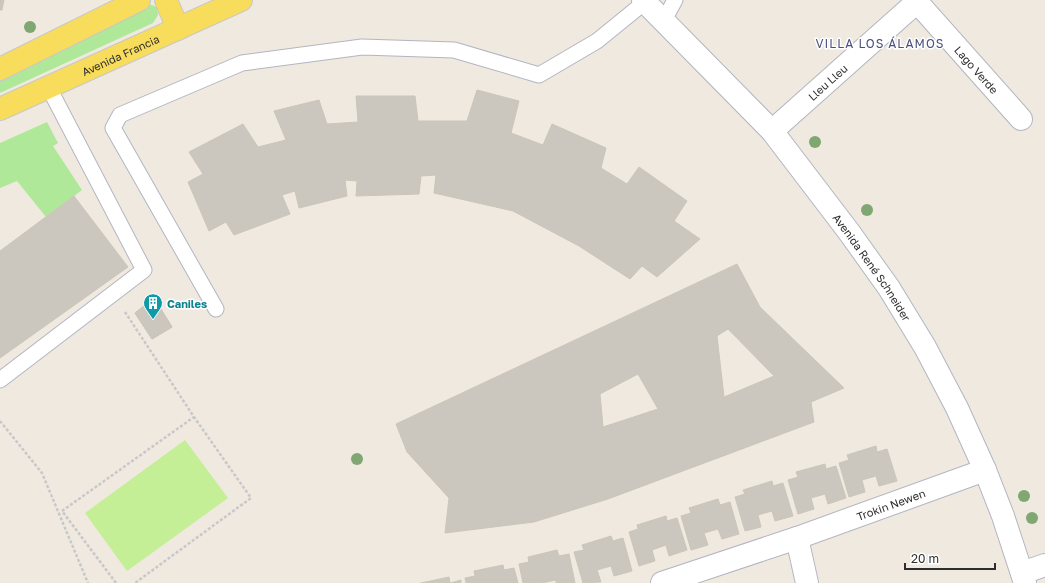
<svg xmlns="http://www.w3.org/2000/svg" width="1045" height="583" font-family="'Golos Text',sans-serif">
<rect width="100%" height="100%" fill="#efe9e0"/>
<g fill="#b0e89a">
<path d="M146,3l11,4 1,8 -5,8 -153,70v-20z"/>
<path d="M47,122l11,21 -5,3 29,44 -36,27 -29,-36 -17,7v-45z"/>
</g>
<path fill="#c4ef96" d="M185,440l43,58 -101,73 -42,-58z"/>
<g fill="#cbc7be" stroke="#cbc6b9" fill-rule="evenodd">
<path d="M0,0h4l-2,10h-2z"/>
<path d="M477,90l42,11 -8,32 32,12 9,-21 54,24 -5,20 26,16 12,-17 48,34 -13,20 26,18 -43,38 -15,-11 -12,13 -51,-33 -66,-35 -79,-18 2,-18 -15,1 -2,18 -63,2 1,-15 -12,-1 2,16 -48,12 -4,-17 -13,4 8,19 -56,21 -8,-13 -17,9 -21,-49 15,-8 -14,-22 54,-28 15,23 28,-7 -12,-29 45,-11 8,24 31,-2 -2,-26h59l3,25h49z"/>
<path d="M74,196l54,71 -128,91v-107z"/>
<path d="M737,264l23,43 84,81 -33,14 3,20 -206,77 -74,23 -89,11 4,-35 -42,-46 -11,-28zM728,329l46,47 -50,21 -7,-61zM638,374l20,35 -55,18 -3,-33z"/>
<path d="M154,298l18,29 -20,12 -17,-26z"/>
<path d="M154,298l18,29 -20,12 -17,-26z"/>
<path d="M876,446l1,6 10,-3 10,32 -18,5 -3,-10 -14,4 3,12 -16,5 -10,-34 10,-3 -2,-5z"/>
<path d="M825,464l1,5 10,-3 10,32 -18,6 -3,-10 -14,4 3,11 -16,5 -10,-34 10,-3 -2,-5z"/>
<path d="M772,481l1,5 10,-3 10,33 -18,5 -3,-10 -14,4 3,12 -16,4 -10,-34 10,-3 -2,-4z"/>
<path d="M718,499l2,6 10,-3 9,32 -17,5 -4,-10 -14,4 4,12 -17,5 -10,-34 10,-3 -2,-5z"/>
<path d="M666,516l1,5 10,-3 10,32 -18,6 -3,-11 -14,5 3,11 -16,5 -10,-34 9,-3 -1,-4z"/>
<path d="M611,536l2,5 10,-3 9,33 -18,5 -3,-10 -14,4 4,12 -18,1 -9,-31 10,-2 -2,-5z"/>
<path d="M557,550l2,6 10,-2 6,29h-19v-3l-14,3h-19l-4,-19 10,-2 -1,-5z"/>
<path d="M503,565l1,5 10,-2 4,15h-52l-1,-5 10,-2 -1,-5z"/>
<path d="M449,577l1,6 11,-3v3h-40z"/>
</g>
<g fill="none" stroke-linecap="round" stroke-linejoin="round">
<defs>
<g id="service">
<path d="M663,22l12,-22"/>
<path d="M216,309l-103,-181 7,-13 122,-52 120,-16 92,3 85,25 58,-34 48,-39"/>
<path d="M0,380l144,-110 -95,-182"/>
</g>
<g id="minor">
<path id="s1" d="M917,2l104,117"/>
<path id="s2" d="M772,131l147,-131"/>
<path d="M797,538l10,45"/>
<path d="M1022,573l23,-8"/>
<path id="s3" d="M662,583l135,-45 188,-68"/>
</g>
<g id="secondary">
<path id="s4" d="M643,0l129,131 77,101 40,56 36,59 32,61 28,62 18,46 22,67"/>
</g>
<g id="primary">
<path d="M166,0l12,29"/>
<path d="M0,69l139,-69"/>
<path id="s5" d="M0,109l241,-109"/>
</g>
</defs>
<use href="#service" stroke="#b3b5c1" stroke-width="17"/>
<use href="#minor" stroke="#b3b5c1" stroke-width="24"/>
<use href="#secondary" stroke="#b3b5c1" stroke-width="24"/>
<use href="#primary" stroke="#c8c8c8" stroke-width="24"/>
<g stroke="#c8c8c8" stroke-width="2.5" stroke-dasharray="3 2" stroke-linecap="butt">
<path d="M125,312l69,105 57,81 -116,85"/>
<path d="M0,421l42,52 46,110"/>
<path d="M116,583l-54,-72 132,-94"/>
</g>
<use href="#service" stroke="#fff" stroke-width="15"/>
<use href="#minor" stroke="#fff" stroke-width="22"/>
<use href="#secondary" stroke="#fff" stroke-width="22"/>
<use href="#primary" stroke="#f8dc5c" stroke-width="22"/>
</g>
<g fill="#80a671">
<circle cx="30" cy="27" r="6"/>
<circle cx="815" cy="142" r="6"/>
<circle cx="867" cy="210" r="6"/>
<circle cx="357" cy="459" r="6"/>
<circle cx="1024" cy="496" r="6"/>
<circle cx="1032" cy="518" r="6"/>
</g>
<defs>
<symbol id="building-pin" viewBox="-11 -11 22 30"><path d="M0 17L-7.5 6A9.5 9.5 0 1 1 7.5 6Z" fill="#0f9aa8" stroke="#fff"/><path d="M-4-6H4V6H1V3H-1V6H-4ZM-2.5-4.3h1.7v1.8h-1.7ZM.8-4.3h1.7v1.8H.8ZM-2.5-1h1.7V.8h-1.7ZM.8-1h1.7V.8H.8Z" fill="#fff"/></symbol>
</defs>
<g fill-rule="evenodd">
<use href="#building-pin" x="142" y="292" width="22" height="30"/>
</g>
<g text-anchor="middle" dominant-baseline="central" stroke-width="3" stroke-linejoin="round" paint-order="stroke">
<g font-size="11" fill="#2d2d2d" stroke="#fff">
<text stroke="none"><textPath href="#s5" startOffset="132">Avenida Francia</textPath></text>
<text stroke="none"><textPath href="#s1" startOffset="90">Lago Verde</textPath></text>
<text stroke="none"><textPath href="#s2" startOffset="74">Lleu Lleu</textPath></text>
<text stroke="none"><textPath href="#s4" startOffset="353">Avenida René Schneider</textPath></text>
<text stroke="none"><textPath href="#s3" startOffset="242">Trokin Newen</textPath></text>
</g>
<g font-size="11" font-weight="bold" fill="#0d838f" stroke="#fff" text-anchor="start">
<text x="167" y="303">Caniles</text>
</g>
<g font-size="12" letter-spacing="1" fill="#4a5181" stroke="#fff">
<text x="880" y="43">VILLA LOS ÁLAMOS</text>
</g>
</g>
<path d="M905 563v6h90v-6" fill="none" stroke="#2d2d2d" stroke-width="2"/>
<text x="911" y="563" font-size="12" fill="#2d2d2d" stroke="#ffffff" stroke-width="3" paint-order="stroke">20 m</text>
</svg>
